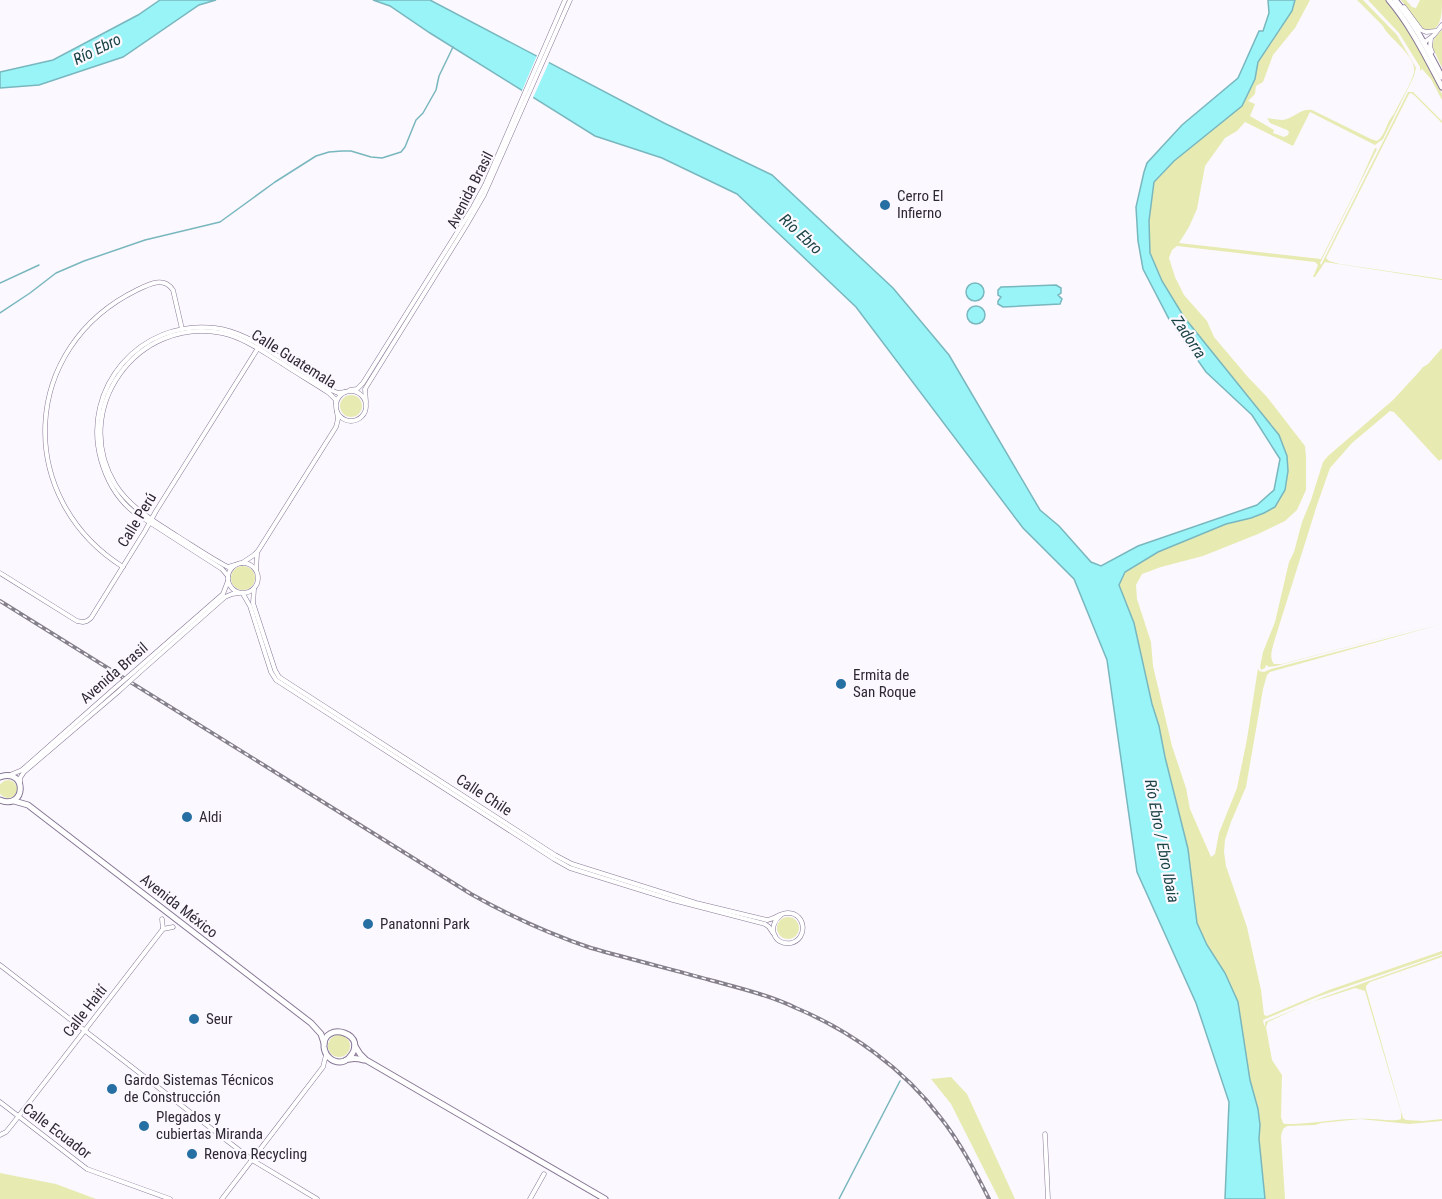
<svg xmlns="http://www.w3.org/2000/svg" width="1442" height="1199" font-family="'Roboto Condensed',sans-serif">
<rect width="100%" height="100%" fill="#fbf8ff"/>
<g fill="#e7ebb2" fill-rule="evenodd">
<path d="M1295,0h15l-15,28 -22,27 -10,27 -7,4 -1,8 -7,7 7,3 -5,12 24,14 -1,3 11,4 4,-2 1,-3 -2,-2 -17,-7 -3,-5c6,1 11,2 16,2 11,-2 18,-12 29,-10l59,29 6,2c9,-6 9,-19 17,-27 4,-9 19,-34 20,-42 2,-8 -8,-20 -13,-25 -5,-6 -15,-14 -18,-21l-26,-26h6l34,35 19,33 -2,8 -31,63 -8,6 -65,-33 -17,34 -48,-24 -8,9 -12,7 -20,28 -8,43 -8,18 -10,16 142,16 37,-73 17,-38 2,1 -57,114 1,2 87,-173h5l29,29v2l-28,-28 -3,-2 -2,1 -83,164 3,3 11,3 102,15v1l-117,-18 -10,15h-2l5,-12 -3,-3 -138,-16 -5,4 -3,8 6,19 9,18 23,26 7,16 33,39 20,21 38,49 1,10v34l-9,20 -12,11 -27,13 -55,22 -42,11 -19,7 -6,11 1,14 14,43 2,24 19,80 14,42 4,21 21,48 4,-3 4,-21 18,-45 10,-49 11,-71 1,3 5,1 7,-3 171,-45 -172,48 -3,3 -4,14 -17,98 -15,35 -6,18 -1,12 2,14 21,61 14,63 3,25 3,1 62,-26 113,-39v3l-9,3 -116,40 -54,23 1,5 1,1v-4l59,-25 118,-42v2l-72,25 -4,4v3l37,129 3,2 17,1 19,-2v2l-33,3 -49,-5 -39,4 -6,2 -28,1 -4,3 -2,7 4,63h-20l-6,-60 1,-14 -2,-16 -8,-28 -43,-136 -10,-22 -9,-74 -23,-92 -6,-31 -7,-22 -18,-81 -15,-38 6,-13 33,-20 68,-28 25,-6 13,-5 11,-6 13,-36 -28,-60 -45,-53 -31,-40 -22,-37 -12,-29 -1,-31 5,-39 20,-21 68,-55 13,-27 3,-17 34,-51zM1355,988l10,3 36,121v7c-9,3 -19,0 -29,0 -29,-2 -58,5 -87,5l-2,-1 -2,-6 1,-42 -10,-15 -6,-33 2,-5 41,-19z"/>
<path d="M1368,0h18c25,28 40,61 56,94v6l-11,-21 -9,-10 -2,2v-4l-21,-34z"/>
<path d="M1401,0h5l6,7 4,1 4,-8h22c0,14 0,33 -18,30z"/>
<path d="M1442,30v38l-10,-22 3,-9z"/>
<path d="M1442,348v111l-3,2 -45,-49 -4,-1 -38,32 -22,25 -13,37 -43,137c-2,8 -5,15 0,22h8l160,-42 -166,44 -7,1 -3,-2 -1,3 -4,2 -1,-3 3,-15 12,-30 14,-60 5,-10 8,-30 9,-22 12,-38 5,-6 65,-56 25,-27 5,-6 5,-3z"/>
<circle cx="351" cy="406" r="11"/>
<circle cx="243" cy="578" r="12"/>
<circle cx="8" cy="789" r="9"/>
<circle cx="788" cy="928" r="11"/>
<circle cx="339" cy="1046" r="11"/>
<path d="M951,1077l16,17 48,105h-16l-48,-95 -20,-25z"/>
<path d="M0,1173l56,11 40,15h-96z"/>
</g>
<g fill="#99f4f8" stroke="#79b7be" stroke-width="1.5">
<path d="M160,0h56l-17,5 -76,52 -84,28 -39,3v-16l53,-12 85,-45z"/>
<path d="M373,0h57l234,123 108,52 121,113 56,67 91,155 19,16 32,36 10,4 37,-20 119,-41 17,-15 6,-31 -28,-44 -46,-43 -37,-53 -26,-50 -5,-28 -2,-34 8,-35 3,-9 35,-38 56,-47 21,-47h4l6,-18 -1,-13h27l-3,11 -34,51 -3,17 -13,27 -68,55 -20,21 -5,39 1,32 12,28 22,36 95,118 8,21 1,15 -3,19 -10,17 -11,6 -13,5 -25,6 -68,28 -33,20 -6,13 15,38 18,81 7,22 6,31 23,92 9,74 10,22 18,28 13,29 12,78 8,29 2,16 -1,14 6,60h-40l4,-97 -33,-99 -59,-131 -30,-212 -33,-81 -51,-51 -167,-221 -119,-113 -75,-36 -67,-22 -165,-103 -40,-27z"/>
<circle cx="975" cy="292" r="9"/>
<path d="M1056,285l5,3v5l-3,2 4,4 -2,5 -57,3 -5,-3v-3l3,-4 -3,-2v-5l3,-3z"/>
<circle cx="976" cy="315" r="9"/>
</g>
<path fill="#fbf8ff" d="M538,53l12,7 -18,40 -11,-7z"/>
<g fill="none" stroke-linecap="round" stroke-linejoin="round">
<g stroke="#79b7be" stroke-width="1.5">
<path d="M0,283l39,-18"/>
<path d="M0,313l30,-20 26,-20 28,-12 61,-21 75,-18 55,-40 41,-26 13,-4 13,-1h9l20,6 11,1 19,-6 4,-5 11,-27 7,-7 13,-23 3,-14 14,-29"/>
<path d="M839,1199l61,-118"/>
</g>
<defs>
<g id="street">
<path d="M1404,7l17,23 5,2 10,-1"/>
<path d="M1431,38l-1,9 2,5"/>
<path d="M1424,41l1,1 9,-7 8,-10"/>
<path d="M350,390l7,-1 6,-6 110,-176 12,-22 80,-185"/>
<circle cx="351" cy="406" r="15"/>
<path d="M366,402l-1,-13 101,-163 18,-31 86,-195"/>
<circle cx="243" cy="578" r="15"/>
<path d="M242,563l12,-8 4,-4 78,-124 2,-8 -1,-7"/>
<path d="M235,565l-7,2 -4,-2c-16,-9 -31,-19 -47,-29 -23,-15 -47,-28 -62,-52 -45,-75 22,-168 107,-151 23,5 41,19 61,31 15,10 31,19 46,29l7,7v3"/>
<path d="M123,567c-109,-69 -103,-220 14,-277 12,-6 27,-14 36,0l9,39"/>
<path d="M256,570l1,-16"/>
<path d="M0,573l77,48 6,1 4,-1 4,-3 54,-87 11,-20 102,-163"/>
<path d="M228,576l-6,-7 -87,-56c-17,-13 -28,-32 -34,-53 -20,-72 39,-141 114,-132 25,3 45,17 66,30 17,11 33,21 50,32l7,3 7,-1"/>
<path d="M254,589l-1,14 22,67 4,7 276,178 17,9 124,39 71,17c8,-1 14,-8 22,-7 17,1 19,26 2,30 -18,3 -24,-18 -10,-28"/>
<path d="M243,594l7,12 21,66 5,8 278,179 16,9 103,32 92,24 4,3 4,6"/>
<path d="M136,670l87,-76 5,-13"/>
<path d="M140,672l85,-75 7,-3 7,-1"/>
<path d="M10,775l12,-5 93,-82"/>
<path d="M20,783v-5l4,-6 95,-81"/>
<path d="M163,929l10,-2"/>
<path d="M0,965l252,195 65,39"/>
<path d="M0,1102l87,67 83,30"/>
<path d="M1045,1134l3,65"/>
<path d="M0,1135l6,-3 5,-6 152,-197 -1,-10"/>
<path d="M222,1199l101,-132 3,-12"/>
<path d="M530,1199l14,-25"/>
</g>
<g id="secondary">
<path d="M1389,0c22,26 37,57 53,87"/>
<path d="M1395,0c20,23 33,51 47,77"/>
<path d="M0,777c28,-10 26,34 0,23"/>
<path d="M14,801l14,4 283,218 10,11 3,9"/>
<path d="M355,1046l5,8 6,6 239,139"/>
<path d="M348,1059c25,-25 -26,-40 -24,-12 1,9 8,15 16,15 9,-1 2,-2 10,-3 4,-1 10,0 14,1"/>
</g>
</defs>
<use href="#street" stroke="#877796" stroke-width="5"/>
<use href="#secondary" stroke="#877796" stroke-width="7"/>
<use href="#street" stroke="#fff" stroke-width="4"/>
<use href="#secondary" stroke="#fff" stroke-width="5"/>
<defs>
<path id="rail" d="M0,601l471,293c39,22 78,40 120,54 39,11 79,21 119,32 29,8 59,15 86,28 55,23 108,61 144,109 20,25 35,54 49,82"/>
</defs>
<use href="#rail" stroke="#85808b" stroke-width="4"/>
<use href="#rail" stroke="#fbf8ff" stroke-width="1.5" stroke-dasharray="4.5" stroke-linecap="butt"/>
<defs>
<g id="street-bridge">
<path d="M115,688l21,-18"/>
<path d="M119,691l21,-19"/>
</g>
</defs>
<use href="#street-bridge" stroke="#877796" stroke-width="5" stroke-linecap="butt"/>
<use href="#street-bridge" stroke="#fff" stroke-width="4"/>
</g>
<g fill="#266fa2" stroke="#fbf8ff" stroke-width="2">
<circle cx="885" cy="205" r="6"/>
<circle cx="841" cy="684" r="6"/>
<circle cx="187" cy="817" r="6"/>
<circle cx="368" cy="924" r="6"/>
<circle cx="194" cy="1019" r="6"/>
<circle cx="112" cy="1089" r="6"/>
<circle cx="144" cy="1126" r="6"/>
<circle cx="192" cy="1154" r="6"/>
</g>
<g text-anchor="middle" dominant-baseline="central" stroke-width="4.5" stroke-linejoin="round" paint-order="stroke">
<g font-size="15" fill="#2f2835" stroke="#fbf8ff">
<text transform="translate(470 190) rotate(-63)">Avenida Brasil</text>
<text transform="translate(294 359) rotate(32)">Calle Guatemala</text>
<text transform="translate(137 520) rotate(-59)">Calle Perú</text>
<text transform="translate(114 673) rotate(-41)">Avenida Brasil</text>
<text transform="translate(484 795) rotate(33)">Calle Chile</text>
<text transform="translate(179 906) rotate(38)">Avenida México</text>
<text transform="translate(85 1011) rotate(-52)">Calle Haití</text>
<text transform="translate(57 1131) rotate(37)">Calle Ecuador</text>
</g>
<g font-size="15" fill="#2f2835" stroke="#fbf8ff" text-anchor="start">
<text x="897" y="196">Cerro El<tspan x="897" dy="17">Infierno</tspan></text>
<text x="853" y="675">Ermita de<tspan x="853" dy="17">San Roque</tspan></text>
<text x="199" y="817">Aldi</text>
<text x="380" y="924">Panatonni Park</text>
<text x="206" y="1019">Seur</text>
<text x="124" y="1080">Gardo Sistemas Técnicos<tspan x="124" dy="17">de Construcción</tspan></text>
<text x="156" y="1117">Plegados y<tspan x="156" dy="17">cubiertas Miranda</tspan></text>
<text x="204" y="1154">Renova Recycling</text>
</g>
<g font-size="16" font-style="italic" fill="#1a4446" stroke="#fbf8ff">
<text transform="translate(97 49) rotate(-26)">Río Ebro</text>
<text transform="translate(801 234) rotate(43)">Río Ebro</text>
<text transform="translate(1189 337) rotate(56)">Zadorra</text>
<text transform="translate(1162 841) rotate(79)">Río Ebro / Ebro Ibaia</text>
</g>
</g>
</svg>
